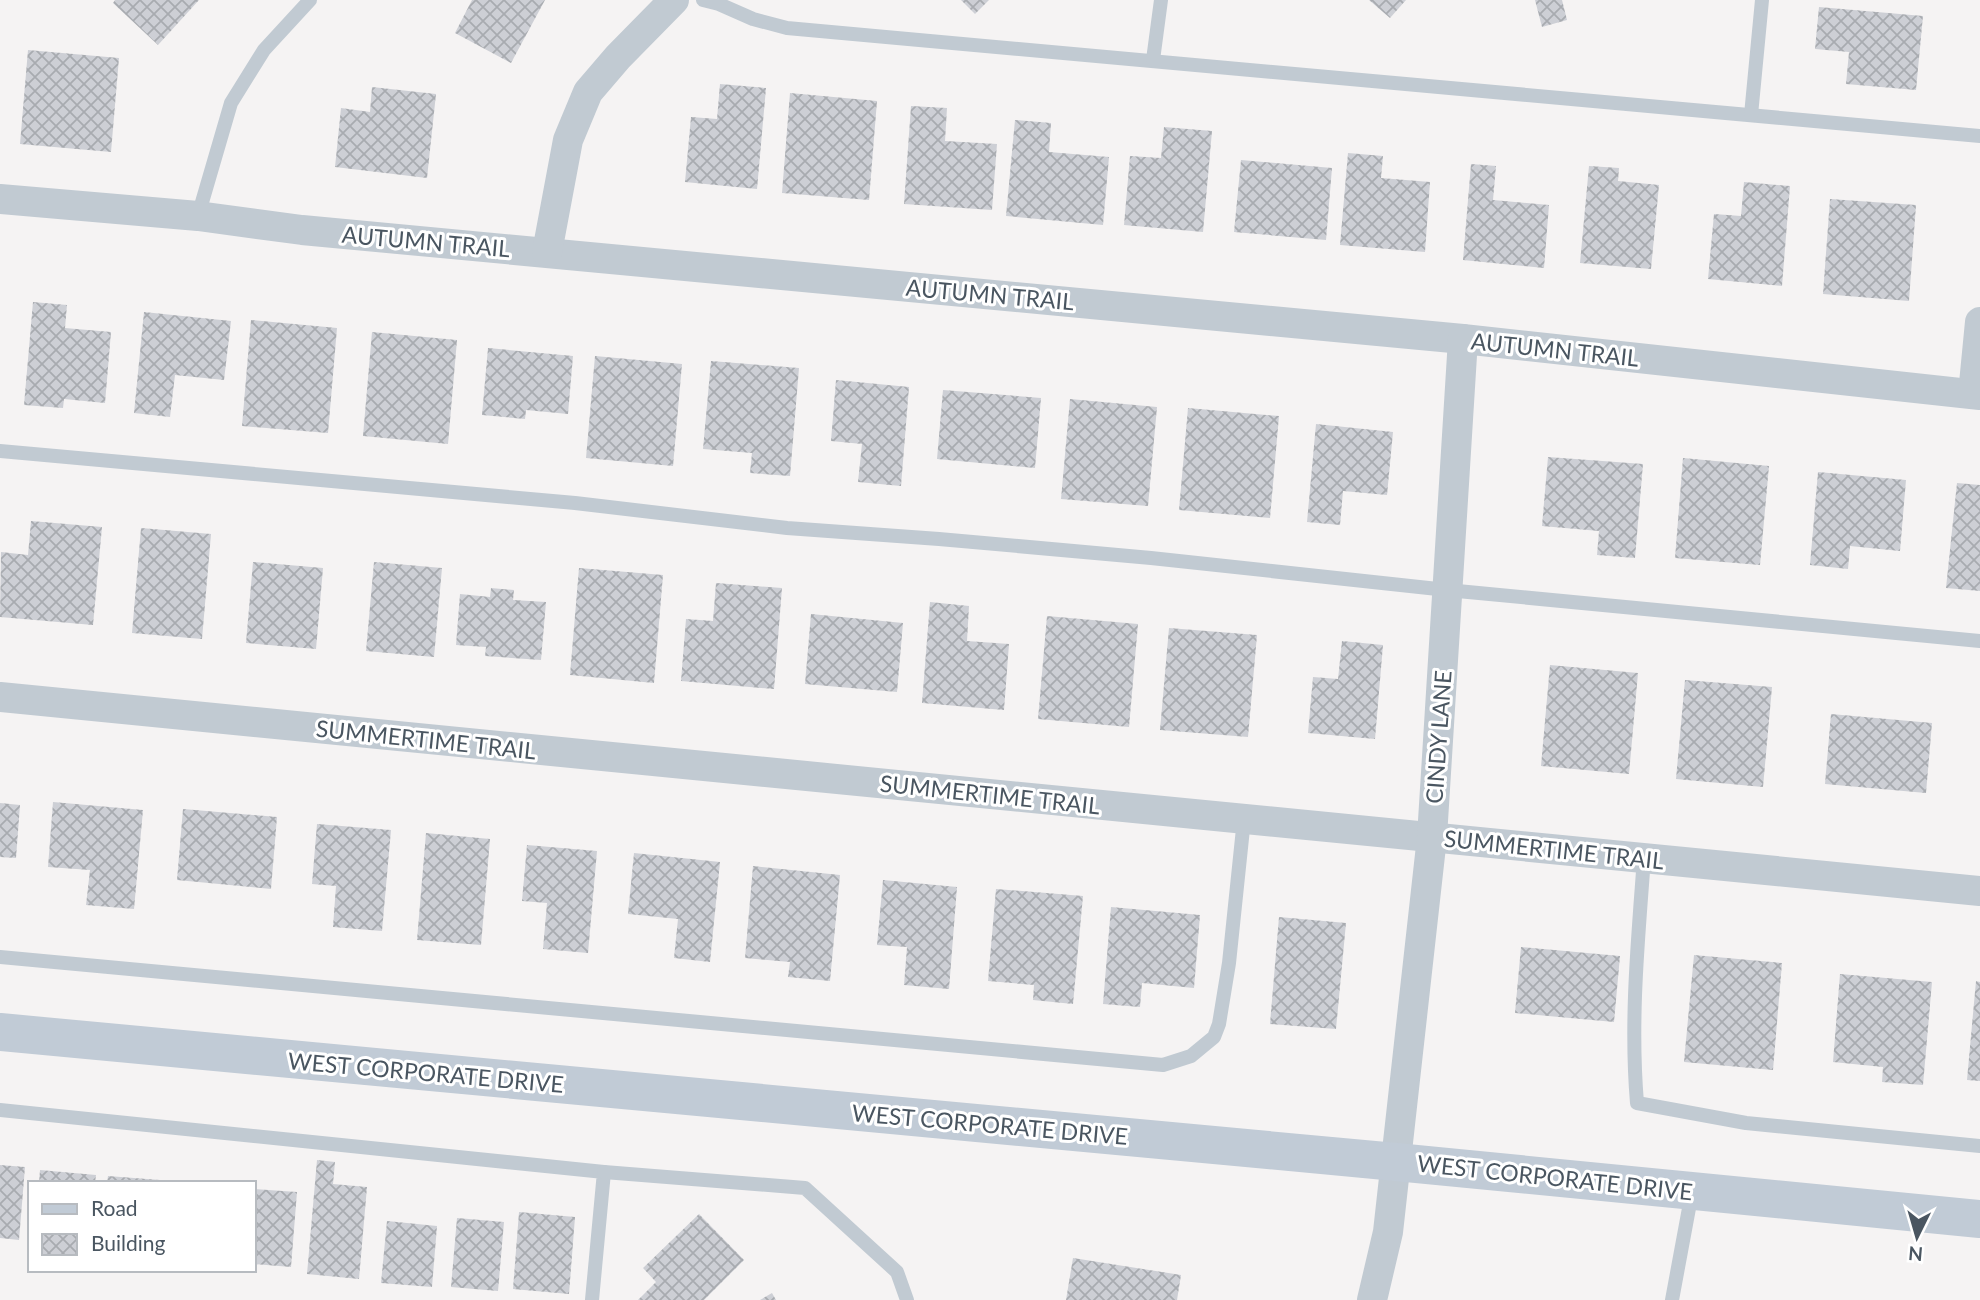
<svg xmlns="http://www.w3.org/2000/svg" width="1980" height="1300" font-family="Lato,sans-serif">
<defs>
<pattern id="building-cross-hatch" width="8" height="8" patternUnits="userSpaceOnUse" patternTransform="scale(1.75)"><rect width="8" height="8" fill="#cdcfd5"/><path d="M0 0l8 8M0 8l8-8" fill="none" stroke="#a8abb0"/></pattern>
</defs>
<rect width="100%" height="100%" fill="#f5f3f3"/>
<g fill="url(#building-cross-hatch)">
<path d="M115,0h84l-41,45 -45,-42z"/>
<path d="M472,0h73l-34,63 -56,-30z"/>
<path d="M961,0h28l-14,14z"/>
<path d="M1369,0h37l-16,18z"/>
<path d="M1535,0h27l5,20 -25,7z"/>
<path d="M1819,7l104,9 -7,74 -70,-6 3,-32 -34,-3z"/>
<path d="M28,50l91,8 -8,94 -91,-8z"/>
<path d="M720,84l46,4 -9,101 -72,-7 6,-65 26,2z"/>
<path d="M372,87l64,7 -9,84 -92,-11 6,-59 29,4z"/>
<path d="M790,93l87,8 -8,99 -87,-7z"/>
<path d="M911,106l36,2 -2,33 52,3 -5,66 -88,-6z"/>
<path d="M1015,120l36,3 -2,29 60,5 -6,68 -97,-9z"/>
<path d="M1164,127l48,4 -9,101 -79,-7 6,-69 31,2z"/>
<path d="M1348,153l35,3 -2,22 49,4 -5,70 -85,-7z"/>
<path d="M1241,160l91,8 -6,72 -92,-8z"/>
<path d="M1471,164l25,2 -3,34 56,5 -5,63 -81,-8z"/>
<path d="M1589,166l30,2 -1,13 41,4 -8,84 -71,-6z"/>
<path d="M1744,182l46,4 -8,100 -74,-7 6,-65 27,2z"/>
<path d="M1830,199l86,6 -7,96 -86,-7z"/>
<path d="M33,302l34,3 -2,23 46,4 -6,71 -41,-4 -1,9 -39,-3z"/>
<path d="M144,312l87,9 -7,59 -49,-5 -5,42 -36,-4z"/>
<path d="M251,320l86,8 -9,105 -86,-7z"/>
<path d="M372,332l85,8 -9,104 -85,-8z"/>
<path d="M488,348l85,8 -5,58 -42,-4 -1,9 -43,-4z"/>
<path d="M595,356l87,8 -9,102 -87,-8z"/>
<path d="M711,361l88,7 -9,108 -40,-3 2,-20 -49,-4z"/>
<path d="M836,380l73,7 -8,99 -43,-4 4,-38 -31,-3z"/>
<path d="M943,390l98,8 -6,70 -98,-9z"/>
<path d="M1070,399l87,8 -9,99 -87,-7z"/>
<path d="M1188,408l91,8 -9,102 -91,-8z"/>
<path d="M1316,424l77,8 -6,63 -44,-4 -3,34 -33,-3z"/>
<path d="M1548,457l95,7 -8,94 -38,-3 2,-24 -57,-5z"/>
<path d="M1683,458l86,8 -9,99 -85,-7z"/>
<path d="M1818,472l88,8 -6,71 -50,-5 -2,23 -38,-4z"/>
<path d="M1957,483l23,2v106l-34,-3z"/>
<path d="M31,521l71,6 -9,98 -93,-8 1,-65 27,3z"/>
<path d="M141,528l70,6 -9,105 -70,-6z"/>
<path d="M253,562l70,6 -7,81 -70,-6z"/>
<path d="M374,562l68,6 -8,89 -68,-6z"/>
<path d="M579,568l84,7 -9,108 -84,-8z"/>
<path d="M716,583l66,5 -8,101 -93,-8 5,-62 27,2z"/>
<path d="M491,588l23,2 -1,10 33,2 -5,58 -56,-4 1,-9 -30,-2 4,-51 30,3z"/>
<path d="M930,602l39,4 -2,35 42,3 -5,66 -82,-7z"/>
<path d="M811,614l92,9 -6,69 -92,-8z"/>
<path d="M1047,616l91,8 -9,103 -91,-8z"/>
<path d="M1169,628l88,7 -9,102 -88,-7z"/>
<path d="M1342,641l41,4 -8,94 -67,-6 5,-56 25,2z"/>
<path d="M1550,665l88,8 -9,101 -88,-8z"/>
<path d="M1685,680l87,7 -9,100 -87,-8z"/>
<path d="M1831,714l101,9 -6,70 -101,-9z"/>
<path d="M53,802l90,8 -9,99 -48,-4 4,-35 -42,-3z"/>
<path d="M0,803l20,2 -4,53 -16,-1z"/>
<path d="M183,809l94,8 -6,72 -94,-9z"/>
<path d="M317,824l74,6 -9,101 -49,-4 3,-41 -24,-2z"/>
<path d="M426,833l64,6 -9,106 -64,-5z"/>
<path d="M527,845l70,6 -9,102 -45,-4 4,-46 -25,-2z"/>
<path d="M634,853l86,9 -10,100 -36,-4 4,-39 -50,-5z"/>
<path d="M753,866l87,9 -10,106 -42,-4 2,-15 -45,-4z"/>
<path d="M883,880l74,7 -8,102 -45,-4 3,-38 -30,-2z"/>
<path d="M996,889l87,7 -10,108 -40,-4 1,-15 -46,-4z"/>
<path d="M1111,907l89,8 -6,73 -52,-5 -2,24 -37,-3z"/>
<path d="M1279,917l67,6 -10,106 -66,-5z"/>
<path d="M1521,947l99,9 -6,66 -99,-9z"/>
<path d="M1694,955l88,8 -9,107 -89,-8z"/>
<path d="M1840,974l92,8 -9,103 -41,-3 1,-15 -50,-5z"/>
<path d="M1976,981l4,1v99l-13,-1z"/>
<path d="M317,1160l18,2 -2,22 34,3 -8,92 -52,-5z"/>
<path d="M0,1165l25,2 -6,73 -19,-2z"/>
<path d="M40,1170l56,5 -1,8h-56z"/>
<path d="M108,1176l52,4 -1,3h-52z"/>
<path d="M254,1189l43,3 -6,75 -37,-3z"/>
<path d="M519,1212l56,5 -6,77 -56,-5z"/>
<path d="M699,1214l45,46 -40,40h-66l18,-18 -13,-14z"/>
<path d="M457,1218l47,4 -6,69 -47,-4z"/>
<path d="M387,1221l50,5 -5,61 -51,-4z"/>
<path d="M1073,1258l108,17 -4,25h-111z"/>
<path d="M772,1293l4,7h-16z"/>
</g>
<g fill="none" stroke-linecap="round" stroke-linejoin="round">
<g stroke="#c1cad2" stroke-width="14">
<path d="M703,0l16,4 34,15 34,9 1193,108"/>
<path d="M1153,60l8,-60"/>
<path d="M1751,115l11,-115"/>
<path d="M198,216l33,-113 33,-53 46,-50"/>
<path d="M0,451l575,52 212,25 152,11 212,19 296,32 533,51"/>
<path d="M1644,858c-6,82 -14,163 -7,245l109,20 234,23"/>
<path d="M0,957l1163,108 28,-9 23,-19 5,-13 10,-61 15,-144"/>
<path d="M0,1110l604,62 -12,128"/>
<path d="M604,1172l201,16 92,84 10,28"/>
<path d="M1672,1300l20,-108"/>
</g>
<g stroke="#c1cad2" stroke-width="30">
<path d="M0,199l198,17 104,14 1161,109 517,56"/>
<path d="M547,252l21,-112 20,-48 30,-35 56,-57"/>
<path d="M1973,394l7,-72"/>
<path d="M0,697l1980,194"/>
<path d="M1372,1300l16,-68 44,-395 31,-498"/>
</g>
<path stroke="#c1cbd6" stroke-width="38" d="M0,1032l1396,130 584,57"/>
</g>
<g text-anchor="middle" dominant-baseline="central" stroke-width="6" stroke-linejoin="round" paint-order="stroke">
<g font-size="23" fill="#4a5661" stroke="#fff">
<text transform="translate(426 241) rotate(5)">AUTUMN TRAIL</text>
<text transform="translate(990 294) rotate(5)">AUTUMN TRAIL</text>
<text transform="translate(1555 349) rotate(6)">AUTUMN TRAIL</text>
<text transform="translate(1438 737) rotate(-86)">CINDY LANE</text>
<text transform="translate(426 739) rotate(6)">SUMMERTIME TRAIL</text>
<text transform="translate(990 794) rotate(6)">SUMMERTIME TRAIL</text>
<text transform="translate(1554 849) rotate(6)">SUMMERTIME TRAIL</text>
<text transform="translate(426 1072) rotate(5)">WEST CORPORATE DRIVE</text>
<text transform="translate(990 1124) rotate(5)">WEST CORPORATE DRIVE</text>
<text transform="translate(1555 1177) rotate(6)">WEST CORPORATE DRIVE</text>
</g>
</g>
<rect x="28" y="1181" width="228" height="91" fill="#ffffff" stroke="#b7bbc0" stroke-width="2"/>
<rect x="42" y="1204" width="35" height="10" fill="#c1cbd6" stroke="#b7bbc0" stroke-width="2"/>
<text x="91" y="1216" font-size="21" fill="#4a5661">Road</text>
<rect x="42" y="1234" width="35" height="21" fill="url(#building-cross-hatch)" stroke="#b7bbc0" stroke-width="2"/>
<text x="91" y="1251" font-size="21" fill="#4a5661">Building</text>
<g transform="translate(1917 1237) rotate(185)" stroke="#ffffff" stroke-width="5" paint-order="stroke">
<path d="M0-5L12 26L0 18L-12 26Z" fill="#4a5661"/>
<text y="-10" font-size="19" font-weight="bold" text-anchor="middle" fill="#4a5661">N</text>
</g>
</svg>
